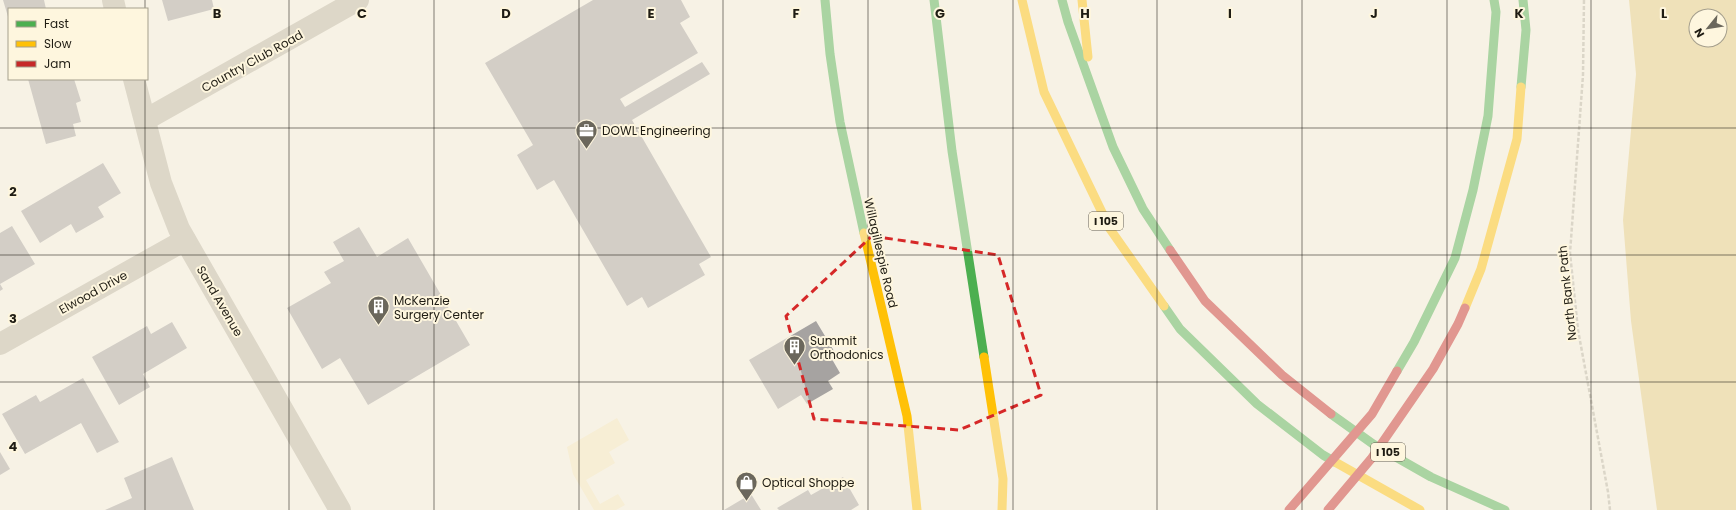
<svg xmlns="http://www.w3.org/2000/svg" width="1736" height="510" font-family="Poppins,sans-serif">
<rect width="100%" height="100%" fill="#f7f2e5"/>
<path fill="#f6e8c0" d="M617,418l12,22 -20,12 6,11 -29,17 14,24 18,-10 7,11 -9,5h-22l-21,-36 -6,-27z"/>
<path fill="#e4cd84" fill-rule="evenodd" d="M1629,0h107v510h-79l-26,-189 -8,-101 13,-146zM1696,16h24v24h-24z"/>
<g fill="#a6a3a1">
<path d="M3,0h41l2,9h-37v11z"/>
<path d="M162,0h50l2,9 -46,12z"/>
<path d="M593,0h88l9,17 -10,6 18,30 -78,46 5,8 77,-45 8,12 -78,46 79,137 -12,7 6,11 -57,33 -6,-11 -15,9 -73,-126 -17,10 -20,-35 16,-10 -48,-82z"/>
<path d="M28,79h46l7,22 -5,2 5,19 -8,2 3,12 -30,8z"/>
<path d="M103,163l18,30 -23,14 6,10 -28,16 -5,-9 -31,19 -19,-32z"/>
<path d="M12,226l23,38 -35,20 3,5 -3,2v-58z"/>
<path d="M359,227l18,30 31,-19 62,107 -102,60 -28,-47 -18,11 -35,-61 44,-25 -7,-11 20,-11 -11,-19z"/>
<path d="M816,321l18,30 -5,3 11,19 -12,8 5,8 -26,15 -6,-9 -23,14 -29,-49z"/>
<path d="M172,322l15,26 -44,26 7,13 -31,18 -27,-48 55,-31 4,8z"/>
<path d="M83,378l36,64 -22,11 -16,-30 -56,31 -23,-40 34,-19 4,7z"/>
<path d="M0,452l10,17 -10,6z"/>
<path d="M172,457l22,53h-89l27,-12 -8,-20z"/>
<path d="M843,477l16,28 -8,5h-72l-2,-2 31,-18 3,5z"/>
<path d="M751,494l10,16h-37z"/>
</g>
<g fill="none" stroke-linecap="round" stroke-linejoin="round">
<path stroke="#b9b4a5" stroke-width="2.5" stroke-dasharray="4 2" stroke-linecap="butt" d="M1584,0l-1,75 -13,178 8,77 30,162 2,18"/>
<g stroke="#bcb6a4" stroke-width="22">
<path d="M113,0l2,9"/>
<path d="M134,79l27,104 18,46 161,281"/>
<path d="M145,120l213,-120"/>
<path d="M0,344l185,-104"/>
</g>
<g stroke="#4caf50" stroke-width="9">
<path d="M825,0l5,54 10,68 24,111"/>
<path d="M934,0l18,151 32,206"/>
<path d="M1062,0l6,22 45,125 30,62 27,41"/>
<path d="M1521,87l5,-57 -3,-30"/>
<path d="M1164,306l16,23 77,75 66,51 12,7"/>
<path d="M1397,371l17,-29 41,-84 18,-68 15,-74 8,-104 -2,-12"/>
<path d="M1331,414l42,30 58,33 74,33"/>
</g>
<g stroke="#ffc107" stroke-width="9">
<path d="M1022,0l22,92 66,137 54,77"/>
<path d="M1082,0l6,57"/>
<path d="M864,233l43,183 10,94"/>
<path d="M1465,308l16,-39 36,-130 4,-52"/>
<path d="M984,357l19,122 -1,31"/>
<path d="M1335,462l85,48"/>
</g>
<g stroke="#c62828" stroke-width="9">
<path d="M1170,250l35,51 77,74 49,39"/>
<path d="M1289,510l83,-96 25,-43"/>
<path d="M1328,510l43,-51 62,-90 25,-45 7,-16"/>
</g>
</g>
<path d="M0 0H1736V510H0ZM872,236l126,19 43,140 -82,35 -145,-11 -28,-103z" fill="#f7f2e5" fill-opacity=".55" fill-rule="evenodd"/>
<path fill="none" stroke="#d62828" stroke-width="3" stroke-dasharray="8 5" stroke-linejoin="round" d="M872,236l126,19 43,140 -82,35 -145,-11 -28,-103z"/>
<path fill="none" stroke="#1f1c13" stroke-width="1" stroke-opacity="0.55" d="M145,0v9M289,0v510M434,0v510M579,0v510M723,0v510M868,0v510M1013,0v510M1157,0v510M1302,0v510M1447,0v510M1591,0v510M145,79v431M0,128h1736M0,255h1736M0,382h1736"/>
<defs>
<symbol id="office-pin" viewBox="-11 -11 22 30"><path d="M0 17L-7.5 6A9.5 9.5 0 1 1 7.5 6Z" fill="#6b675c" stroke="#fef6de"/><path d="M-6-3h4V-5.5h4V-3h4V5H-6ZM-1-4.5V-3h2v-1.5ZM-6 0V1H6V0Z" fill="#fff"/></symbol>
<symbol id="building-pin" viewBox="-11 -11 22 30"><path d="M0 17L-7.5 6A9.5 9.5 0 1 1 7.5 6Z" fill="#6b675c" stroke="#fef6de"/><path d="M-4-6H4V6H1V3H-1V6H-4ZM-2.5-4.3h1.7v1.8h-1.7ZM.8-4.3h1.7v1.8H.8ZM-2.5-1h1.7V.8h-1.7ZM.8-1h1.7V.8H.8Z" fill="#fff"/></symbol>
<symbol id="shop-pin" viewBox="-11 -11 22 30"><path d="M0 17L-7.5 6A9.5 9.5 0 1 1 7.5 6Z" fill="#6b675c" stroke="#fef6de"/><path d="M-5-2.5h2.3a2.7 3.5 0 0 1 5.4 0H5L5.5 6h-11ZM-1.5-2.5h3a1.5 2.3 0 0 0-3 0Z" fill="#fff"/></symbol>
</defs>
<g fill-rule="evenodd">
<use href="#office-pin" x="574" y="118" width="25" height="34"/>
<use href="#building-pin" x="366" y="294" width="25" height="34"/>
<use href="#building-pin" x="782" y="334" width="25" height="34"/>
<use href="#shop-pin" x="734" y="470" width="25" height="34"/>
</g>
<g text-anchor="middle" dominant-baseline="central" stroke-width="4" stroke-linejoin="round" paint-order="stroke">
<g fill="#fef6de" stroke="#625d50" stroke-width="1">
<rect x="1089" y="212" width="34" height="18" rx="3"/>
<rect x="1371" y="443" width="34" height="18" rx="3"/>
</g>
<g font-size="11" font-weight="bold" fill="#1f1c13">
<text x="1106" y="221">I 105</text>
<text x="1388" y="452">I 105</text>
</g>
<g font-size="12" fill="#1f1c13" stroke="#fef6de">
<text transform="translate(252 61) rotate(-29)">Country Club Road</text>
<text transform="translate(881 253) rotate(77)">Willagillespie Road</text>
<text transform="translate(93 292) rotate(-29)">Elwood Drive</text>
<text transform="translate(1567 293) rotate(-96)">North Bank Path</text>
<text transform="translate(220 301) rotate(60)">Sand Avenue</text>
</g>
<g font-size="12" fill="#1f1c13" stroke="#fef6de" text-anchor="start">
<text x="602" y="130">DOWL Engineering</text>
<text x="394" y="300">McKenzie<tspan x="394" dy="14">Surgery Center</tspan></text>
<text x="810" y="340">Summit<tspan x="810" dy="14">Orthodonics</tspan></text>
<text x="762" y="482">Optical Shoppe</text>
</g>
</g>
<g font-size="13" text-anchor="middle" font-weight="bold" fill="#1f1c13" stroke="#fef6de" stroke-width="4" stroke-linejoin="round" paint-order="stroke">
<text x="217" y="18">B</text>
<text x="362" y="18">C</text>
<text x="506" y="18">D</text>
<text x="651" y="18">E</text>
<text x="796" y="18">F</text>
<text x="940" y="18">G</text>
<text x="1085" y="18">H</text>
<text x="1230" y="18">I</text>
<text x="1374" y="18">J</text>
<text x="1519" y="18">K</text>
<text x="1664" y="18">L</text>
<text x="13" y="196">2</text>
<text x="13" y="323">3</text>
<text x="13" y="451">4</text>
</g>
<rect x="8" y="8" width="140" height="72" fill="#fef6de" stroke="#a59f8d"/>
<rect x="16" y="21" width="20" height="6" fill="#4caf50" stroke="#a59f8d"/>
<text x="44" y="28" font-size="12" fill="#1f1c13">Fast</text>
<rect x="16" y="41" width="20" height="6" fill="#ffc107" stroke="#a59f8d"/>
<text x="44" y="48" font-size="12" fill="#1f1c13">Slow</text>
<rect x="16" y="61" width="20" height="6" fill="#c62828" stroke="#a59f8d"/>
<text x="44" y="68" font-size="12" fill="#1f1c13">Jam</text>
<g transform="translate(1708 28) rotate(240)"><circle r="19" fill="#fef6de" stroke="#a59f8d"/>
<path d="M0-3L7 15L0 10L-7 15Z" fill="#6b675c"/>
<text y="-6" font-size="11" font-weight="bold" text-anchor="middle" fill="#1f1c13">N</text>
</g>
</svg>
